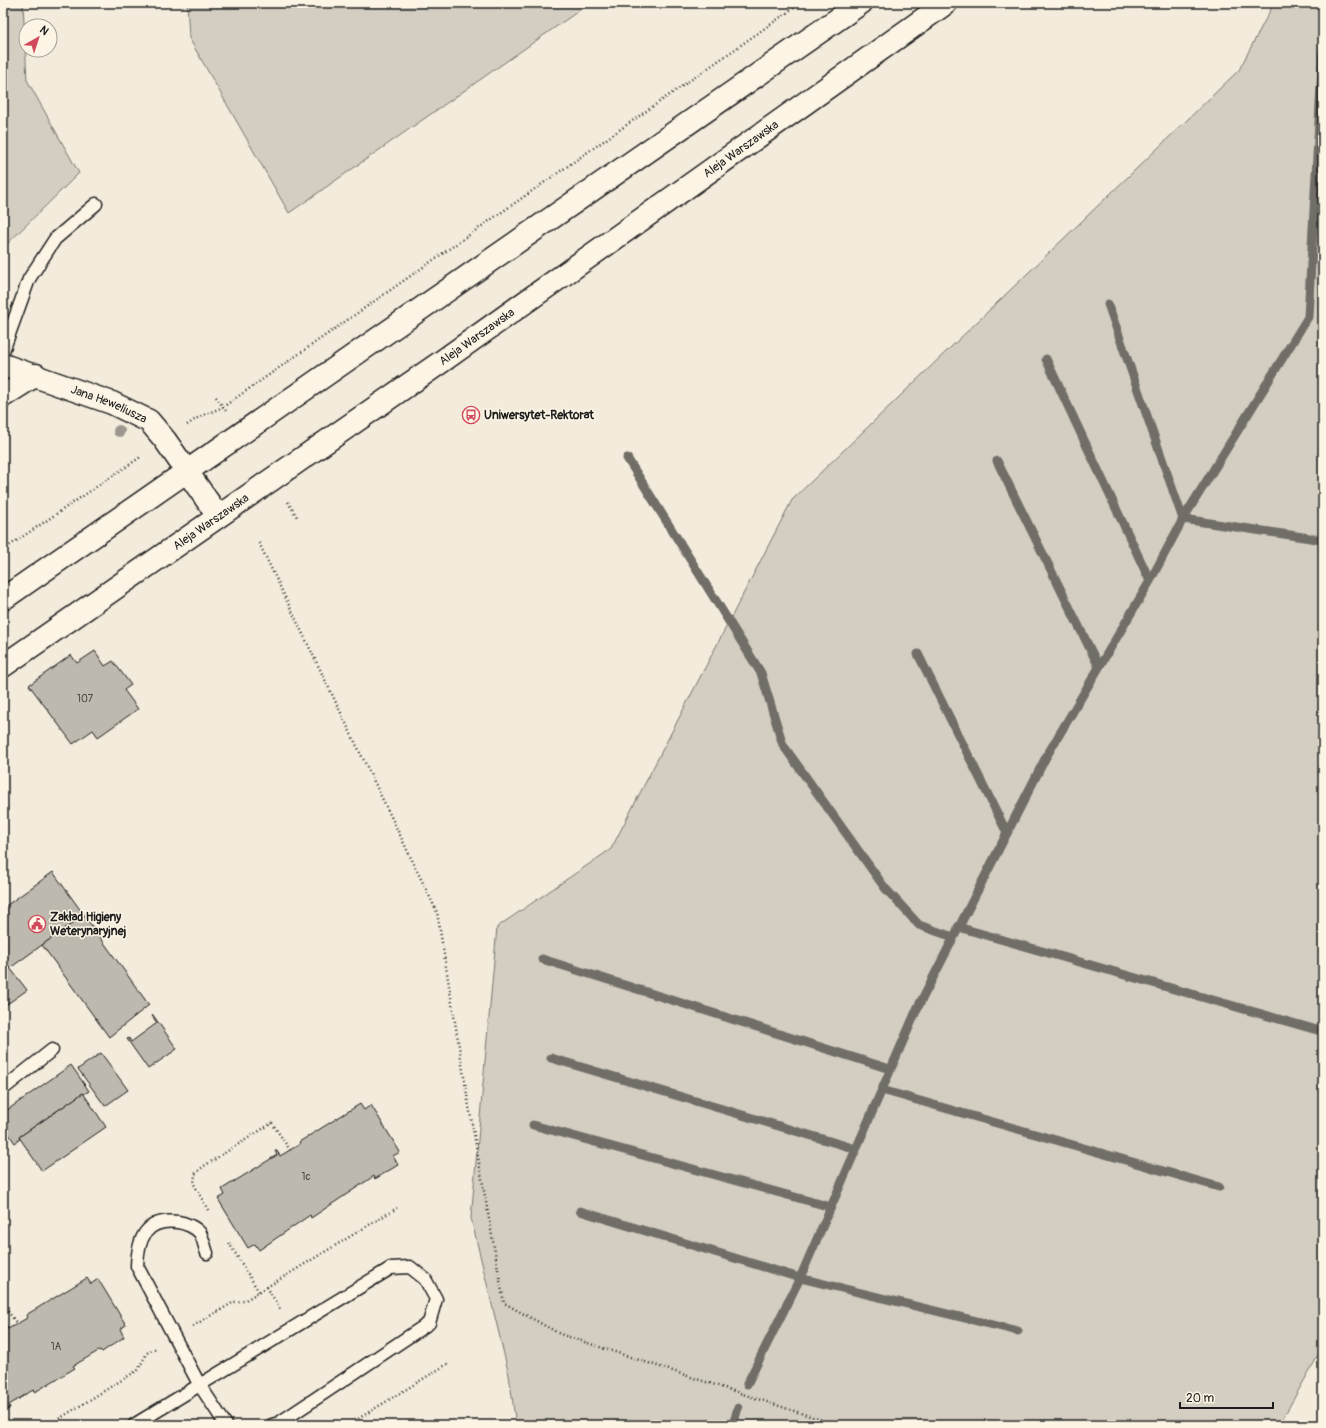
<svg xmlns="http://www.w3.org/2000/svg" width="1326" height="1428" font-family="Pangolin,sans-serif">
<rect width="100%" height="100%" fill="#f3ecdd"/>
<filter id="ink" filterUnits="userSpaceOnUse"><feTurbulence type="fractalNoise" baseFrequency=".025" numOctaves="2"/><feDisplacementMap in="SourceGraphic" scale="8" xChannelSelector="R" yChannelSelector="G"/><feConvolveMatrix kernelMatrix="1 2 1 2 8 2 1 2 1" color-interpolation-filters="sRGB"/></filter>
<g filter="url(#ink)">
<g fill="#d3cec1" stroke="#78756e">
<path d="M3,3h20l4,77 52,93 -76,75z"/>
<path d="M187,3h403l-301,210 -100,-175z"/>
<path d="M1274,3h49v1344l-44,78h-763l-7,-50 -38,-157 26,-291 114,-78 181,-349 447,-430z"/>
</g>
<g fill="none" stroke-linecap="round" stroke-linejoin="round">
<g stroke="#716e68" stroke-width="9">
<path d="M1108,304l75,215 140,21"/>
<path d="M1046,359l104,222"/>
<path d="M627,458l134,215 22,72 102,143 34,37 34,12"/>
<path d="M997,461l102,206"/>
<path d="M918,654l89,179"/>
<path d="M958,927l359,103"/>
<path d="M542,959l348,110"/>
<path d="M551,1058l305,91"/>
<path d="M882,1090l337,97"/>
<path d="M533,1125l298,82"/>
<path d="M580,1211l220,67 218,53"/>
<path d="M747,1384l53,-106 117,-269 129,-252 104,-176 33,-62 125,-202 15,-266"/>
<path d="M733,1425l5,-17"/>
</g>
</g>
<g fill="#beb9ae" stroke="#1c1c1c">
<path d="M95,651l10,15 8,-5 18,24 -7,5 14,19 -40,28 -5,-7 -20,14 -44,-59 42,-30 6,8z"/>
<path d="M53,872l31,43 -81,58v-65z"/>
<path d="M84,915l65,90 -40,32 -67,-92z"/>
<path d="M10,968l17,22 -24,17v-34z"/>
<path d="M153,1015l24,34 -29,20 -21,-30 2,-1 2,4 26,-19 -5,-7z"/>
<path d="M101,1053l27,37 -23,16 -27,-37z"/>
<path d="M71,1065l18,26 -5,3 -1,-1 -64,44 1,2 -5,4 -12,-17v-13z"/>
<path d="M83,1093l23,34 -64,44 -23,-34z"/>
<path d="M360,1104l4,6 7,-5 29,47 -7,4 5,9 -23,14 -1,-3 -63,42 -1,-3 -51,35 -4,-6 -7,4 -30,-49 7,-4 -3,-6 55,-34 -2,-4h2l3,5 20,-12 -1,-2z"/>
<path d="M87,1278l4,6 7,-5 28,46 -6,4 4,8 -22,15 -2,-2 -27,16 2,2 -40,24 -2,-2 -24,15 1,3 -7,4v-88l2,-1 3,6 19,-11 -1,-3z"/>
</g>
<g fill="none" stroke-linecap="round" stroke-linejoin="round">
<defs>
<g id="service">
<path d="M3,351l26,-72 26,-40 41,-35"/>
<path d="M3,1089l49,-39"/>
<path d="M207,1253c-2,-5 -4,-15 -7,-20 -5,-6 -15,-10 -22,-11 -32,-4 -40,16 -41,44l62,118 27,41"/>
<path d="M134,1425l257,-157 19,-1 15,12 11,20 -7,24 -150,100 -7,2"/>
</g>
<g id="minor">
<path id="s1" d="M3,365l109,38 37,18 16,19 53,76"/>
<path d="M3,396l33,-21"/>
</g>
<g id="secondary">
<path d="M3,599l858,-596"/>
<path id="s2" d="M3,666l438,-304 505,-359"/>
</g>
</defs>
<use href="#service" stroke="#1c1c1c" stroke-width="15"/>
<use href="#minor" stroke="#1c1c1c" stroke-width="25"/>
<use href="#secondary" stroke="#1c1c1c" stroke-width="25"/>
<g stroke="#1c1c1c" stroke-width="2.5" stroke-dasharray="1 3" stroke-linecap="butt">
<path d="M216,397l10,14"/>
<path d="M187,425l12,-8 24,-10 578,-404"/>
<path d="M288,502l9,15"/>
<path d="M259,543l178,369 31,189 36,202 56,31 277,91"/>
<path d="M3,550l139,-94"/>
<path d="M208,1210l-11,-20 -3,-6 1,-10 9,-8 68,-43 18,27"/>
<path d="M229,1243l30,49"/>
<path d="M267,1287l13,22"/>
<path d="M3,1307l1,-1 13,18"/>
<path d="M193,1326l41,-24 10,-1 153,-93"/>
<path d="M49,1425l89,-55 9,-17 9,-5"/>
<path d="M348,1425l101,-62"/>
</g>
<use href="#service" stroke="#fcf5e5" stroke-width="12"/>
<use href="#minor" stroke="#fcf5e5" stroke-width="22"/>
<use href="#secondary" stroke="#fcf5e5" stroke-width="22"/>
</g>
<circle fill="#9b978e" cx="119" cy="431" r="6"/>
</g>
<defs>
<symbol id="bus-ring" viewBox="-11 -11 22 22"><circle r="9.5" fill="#fcf5e5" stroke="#d1495b" stroke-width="1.5"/><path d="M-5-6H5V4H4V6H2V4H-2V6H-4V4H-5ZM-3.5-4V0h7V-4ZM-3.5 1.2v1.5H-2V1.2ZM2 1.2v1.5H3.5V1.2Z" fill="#d1495b"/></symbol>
<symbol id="civic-ring" viewBox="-11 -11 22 22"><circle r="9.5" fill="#fcf5e5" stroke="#d1495b" stroke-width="1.5"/><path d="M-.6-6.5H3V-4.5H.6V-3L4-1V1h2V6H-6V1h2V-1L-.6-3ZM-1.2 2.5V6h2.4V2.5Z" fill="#d1495b"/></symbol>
</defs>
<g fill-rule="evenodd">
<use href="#bus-ring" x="461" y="405" width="20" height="20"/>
<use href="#civic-ring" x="27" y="914" width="20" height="20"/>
</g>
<g text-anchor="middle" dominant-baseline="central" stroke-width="3" stroke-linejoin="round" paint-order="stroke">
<g font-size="10" fill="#444340">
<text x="85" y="699">107</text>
<text x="306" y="1177">1c</text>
<text x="56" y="1347">1A</text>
</g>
<g font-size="12" fill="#1c1c1c" stroke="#fcf5e5">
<text stroke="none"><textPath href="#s2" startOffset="901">Aleja Warszawska</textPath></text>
<text stroke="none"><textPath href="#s2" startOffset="577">Aleja Warszawska</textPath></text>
<text stroke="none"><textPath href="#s1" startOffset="113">Jana Heweliusza</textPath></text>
<text stroke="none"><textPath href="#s2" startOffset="253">Aleja Warszawska</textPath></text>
</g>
<g font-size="12" font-weight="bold" fill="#1c1c1c" stroke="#fcf5e5" text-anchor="start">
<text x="484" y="415">Uniwersytet-Rektorat</text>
<text x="50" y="917">Zakład Higieny<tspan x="50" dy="14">Weterynaryjnej</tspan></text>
</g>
</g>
<rect width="1326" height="1428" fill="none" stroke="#fcf5e5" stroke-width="16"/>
<rect x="8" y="8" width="1310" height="1412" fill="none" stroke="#1c1c1c" stroke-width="1.5" filter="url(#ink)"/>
<g transform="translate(38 38) rotate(39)"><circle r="19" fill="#fcf5e5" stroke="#a29e95"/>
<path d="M0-3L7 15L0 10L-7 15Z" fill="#d1495b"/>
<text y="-6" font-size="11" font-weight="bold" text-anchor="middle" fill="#1c1c1c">N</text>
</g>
<path d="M1180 1402v6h93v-6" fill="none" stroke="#1c1c1c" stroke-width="2"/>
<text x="1186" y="1402" font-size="12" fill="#1c1c1c" stroke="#fcf5e5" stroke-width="3" paint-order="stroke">20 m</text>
</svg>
